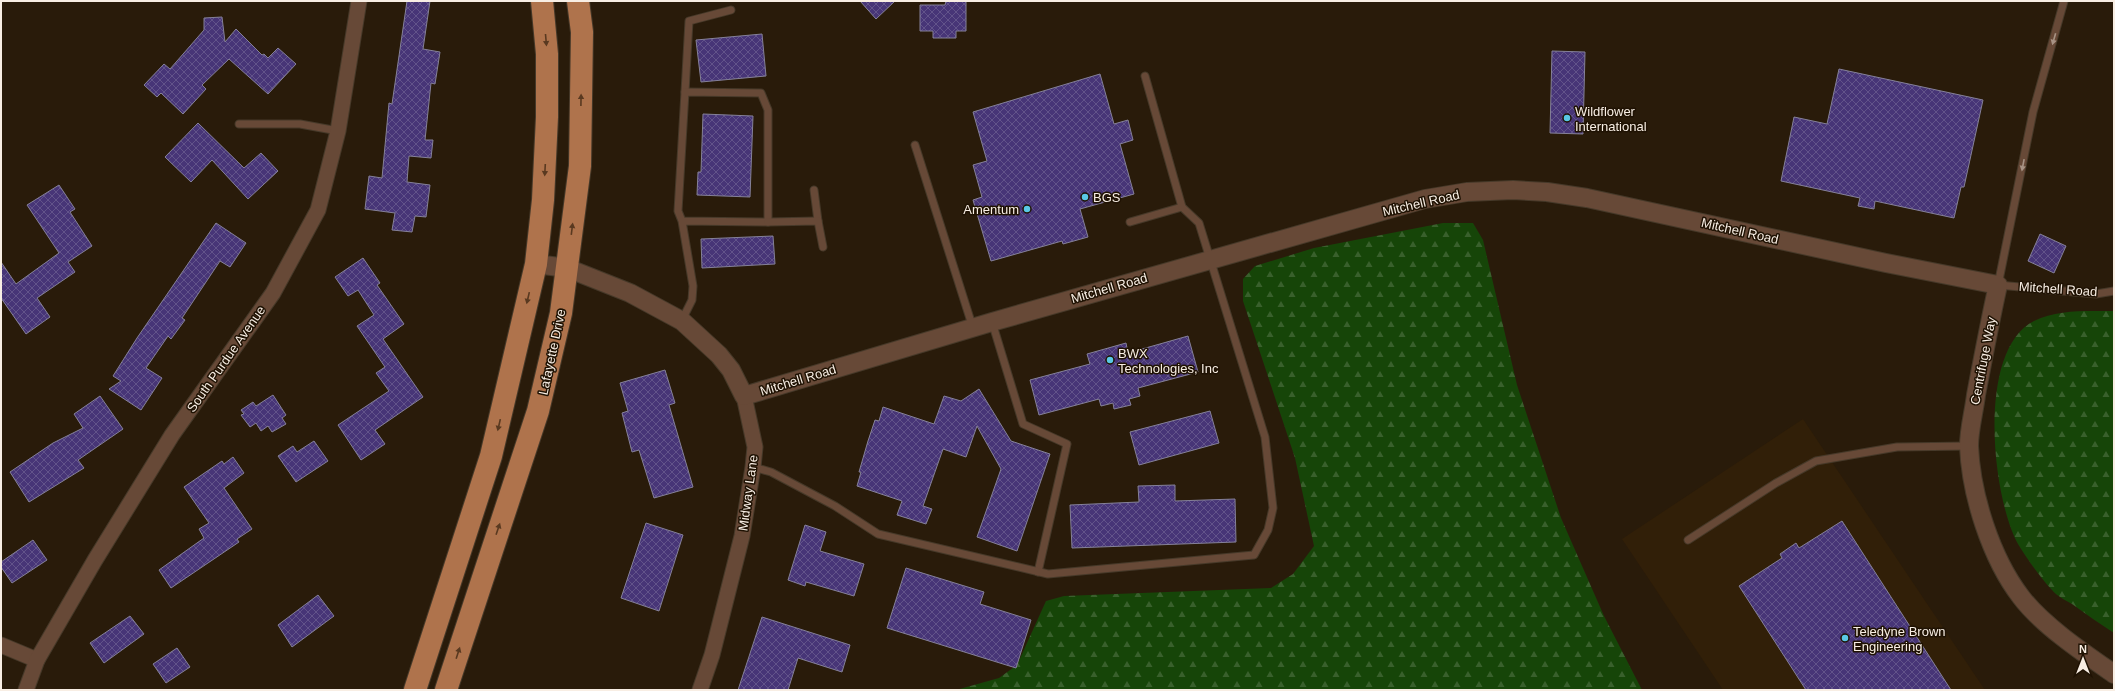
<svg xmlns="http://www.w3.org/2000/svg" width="2115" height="691" font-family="Arial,sans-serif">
<defs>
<pattern id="forest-firs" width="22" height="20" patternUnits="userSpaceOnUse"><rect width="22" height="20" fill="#164508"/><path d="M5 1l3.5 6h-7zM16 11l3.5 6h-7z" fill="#39602c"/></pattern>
<pattern id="building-cross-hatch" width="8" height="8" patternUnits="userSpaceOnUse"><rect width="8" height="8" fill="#473577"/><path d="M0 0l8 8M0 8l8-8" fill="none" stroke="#62538a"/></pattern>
</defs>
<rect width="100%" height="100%" fill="#291b0a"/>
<path fill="#311f08" d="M1803,419l182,271h-262l-101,-151z"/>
<g fill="url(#forest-firs)">
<path d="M1443,223h30l10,17 34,145 44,133 43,98 38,74h-686l43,-12 18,-13 29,-64 18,-5 207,-8 22,-14 21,-28 -19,-88 -52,-157v-22l12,-13 59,-18z"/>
<path d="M2114,311v322c-14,-9 -28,-19 -42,-29 -7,-4 -15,-8 -20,-14 -12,-13 -25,-31 -34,-46 -26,-47 -42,-194 16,-223 24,-12 53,-10 80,-10z"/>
</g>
<g fill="url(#building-cross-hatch)" stroke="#858199">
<path d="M407,1h23l-7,48 17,3 -5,32 -4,-1 -6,57h8l-2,18 -22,-2 -2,26 23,3 -4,32 -11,-1 -3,16 -20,-2 3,-17 -30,-4 4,-33 13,2 7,-75 3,1z"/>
<path d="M860,1h35l-19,18z"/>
<path d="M946,1h20v30h-10v7h-23v-7h-13v-26h25z"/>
<path d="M222,17l3,25 11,-13 26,26 2,-1 4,4 10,-10 18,16 -28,30 -39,-35 -27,26 4,4 -23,25 -22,-21 -4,4 -13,-12 20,-21 6,5 34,-39v-12z"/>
<path d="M762,34l4,42 -65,6 -5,-42z"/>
<path d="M1552,51l33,1 -2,82 -33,-1z"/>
<path d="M1839,69l144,31 -19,87h-3l-7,31 -79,-17 -1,8 -16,-3 2,-8 -79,-17 13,-64 33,7z"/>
<path d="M1100,74l14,50 14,-4 5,20 -13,4 14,50 -54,15 8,28 -25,7 -1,-3 -71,20 -18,-61 9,-3 -9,-32 14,-4 -14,-49z"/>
<path d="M703,114l50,2 -3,81 -53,-2 1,-23h3z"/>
<path d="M198,123l46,45 17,-15 17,18 -30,28 -36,-39 -21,22 -26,-25z"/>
<path d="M59,185l16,24 -5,3 22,34 -24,16 7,10 -38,26 13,19 -24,17 -25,-36v-36l15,22 43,-31 -32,-48z"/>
<path d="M216,223l30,20 -16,24 -10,-6 -38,57 3,2 -14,19 -3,-3 -22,32 16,10 -21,32 -32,-21 12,-8 -8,-5 24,-38z"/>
<path d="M2040,234l26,12 -12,27 -26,-12z"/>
<path d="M773,236l2,28 -73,4 -1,-29z"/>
<path d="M363,258l17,25 -3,2 27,39 -21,15 40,58 -48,33 10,14 -24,16 -23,-35 51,-34 -13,-18 9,-6 -28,-41 17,-11 -16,-25 -10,6 -13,-19z"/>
<path d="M1188,336l10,36 -60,16 2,8 -11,3 2,6 -17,4 -1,-6 -12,3 -2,-7 -60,16 -9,-35 60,-16 -3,-10 39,-11 2,10z"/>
<path d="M665,370l10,33 -6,2 24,82 -39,11 -15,-48 -7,2 -10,-39 6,-2 -8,-28z"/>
<path d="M979,389l32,52 39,13 -33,97 -40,-14 24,-68 -24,-43 -11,31 -23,-8 -20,57 9,3 -6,15 -29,-9 5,-14 -45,-15 4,-14h-2l9,-31 7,-21 4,1 4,-14 51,17 10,-28 17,5z"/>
<path d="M273,395l13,20 -4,3 4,6 -14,8 -4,-6 -7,5 -5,-8 -6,4 -9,-12 3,-1 -3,-4 12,-8 3,4z"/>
<path d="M100,396l23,33 -45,31 6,8 -55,34 -19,-30 43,-29 30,-15 -9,-14z"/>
<path d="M1210,411l9,32 -80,22 -9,-33z"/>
<path d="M314,441l14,20 -32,21 -18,-26 15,-10 4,6z"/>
<path d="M233,457l11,16 -20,15 28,41 -15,10 2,3 -68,46 -12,-18 45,-32 -5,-9 10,-6 -25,-36 38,-26 2,3z"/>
<path d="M1175,485v16l60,-2 1,43 -164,6 -2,-43 69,-3 -1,-16z"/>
<path d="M1842,521l109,169h-145l-67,-104 43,-28 -2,-4 16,-11 3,5z"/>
<path d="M646,523l37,12 -24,76 -38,-13z"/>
<path d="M805,525l21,7 -6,19 44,13 -10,32 -48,-14 -1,4 -17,-6z"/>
<path d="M33,540l14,20 -35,23 -11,-16v-5z"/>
<path d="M906,568l78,24 -4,12 51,16 -15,48 -129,-40z"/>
<path d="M318,595l16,21 -42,31 -14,-22z"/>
<path d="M130,616l14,18 -40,29 -14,-20z"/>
<path d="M762,617l88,28 -8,27 -44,-14 -10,32h-50z"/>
<path d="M177,648l13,19 -24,16 -13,-19z"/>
</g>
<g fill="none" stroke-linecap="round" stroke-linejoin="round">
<defs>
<g id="service">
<path d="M2064,1l-31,111 -35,173 98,9 18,-3"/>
<path d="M685,92l4,-71 42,-11"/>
<path d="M239,124h61l38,7"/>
<path d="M915,145l58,183"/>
<path d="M814,190l4,31"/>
<path d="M682,221l86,1v-112l-7,-17 -76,-1 -7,119 4,10 11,65 -1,14 -10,20"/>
<path d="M768,222l50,-1 5,26"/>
<path d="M1130,222l52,-15"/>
<path d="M992,322l31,102 44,20 -29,128"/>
<path d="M753,467l18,5 64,34 43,28 170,40 206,-19 14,-25 5,-22 -8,-71 -66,-214 -17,-16 -37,-131"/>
<path d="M1688,540l88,-57 40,-22 81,-14 72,-1"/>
</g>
<g id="minor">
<path d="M1,645l36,15"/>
<path d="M26,690l11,-30 58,-100 77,-125 101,-142 45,-83 20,-79 21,-130"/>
<path d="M700,690l12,-35 30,-119 11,-69 2,-20 -11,-51"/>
</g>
<path id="tertiary" d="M536,264l31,4 63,25 52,28 37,34 12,15 13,26 248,-74 433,-123 42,-7 46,-2 34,2 40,6 299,65 112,22c-8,36 -15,73 -22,110 -2,17 -7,34 -7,51 2,49 22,112 52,151 21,28 64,57 93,77"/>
<g id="primary">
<path d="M415,690l76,-234 45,-192 7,-64 4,-83v-63l-5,-53"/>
<path d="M446,690l92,-279 23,-98 19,-147 2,-134 -4,-31"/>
</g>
</defs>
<use href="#service" stroke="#463929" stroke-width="9"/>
<use href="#minor" stroke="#463929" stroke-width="17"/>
<use href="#tertiary" stroke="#463929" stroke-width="20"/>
<use href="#primary" stroke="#463929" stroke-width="24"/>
<use href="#service" stroke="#674937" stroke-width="7"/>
<use href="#minor" stroke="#674937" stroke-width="15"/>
<use href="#tertiary" stroke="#674937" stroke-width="18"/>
<use href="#primary" stroke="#af734c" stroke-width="22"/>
</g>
<defs><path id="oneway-solid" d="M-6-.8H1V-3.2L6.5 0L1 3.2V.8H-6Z"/></defs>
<g fill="#a89385">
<use href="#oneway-solid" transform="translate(2054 39) rotate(106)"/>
<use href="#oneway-solid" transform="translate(2023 165) rotate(101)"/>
</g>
<g fill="#593920">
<use href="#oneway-solid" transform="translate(546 40) rotate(85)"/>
<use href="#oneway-solid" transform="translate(581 100) rotate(-89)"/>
<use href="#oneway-solid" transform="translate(545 170) rotate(93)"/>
<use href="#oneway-solid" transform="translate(572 229) rotate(-83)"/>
<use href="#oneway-solid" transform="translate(528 298) rotate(103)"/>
<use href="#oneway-solid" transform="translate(499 425) rotate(103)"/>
<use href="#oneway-solid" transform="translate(498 529) rotate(-71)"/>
<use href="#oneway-solid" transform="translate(458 653) rotate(-72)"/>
</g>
<g fill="#59c8e5" stroke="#1f1203" stroke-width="1.5">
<circle cx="1567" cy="118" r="4"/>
<circle cx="1085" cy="197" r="4"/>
<circle cx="1027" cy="209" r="4"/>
<circle cx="1110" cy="360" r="4"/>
<circle cx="1845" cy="638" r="4"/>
</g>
<g text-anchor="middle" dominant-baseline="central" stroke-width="3" stroke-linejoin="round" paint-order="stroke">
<g font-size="13" fill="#f8eee4" stroke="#1f1203" text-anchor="start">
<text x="1575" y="111">Wildflower<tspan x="1575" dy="15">International</tspan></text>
<text x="1093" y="197">BGS</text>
<text x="1019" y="209" text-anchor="end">Amentum</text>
<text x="1118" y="353">BWX<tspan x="1118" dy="15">Technologies, Inc</tspan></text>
<text x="1853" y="631">Teledyne Brown<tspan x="1853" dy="15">Engineering</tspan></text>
</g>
<g font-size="13" fill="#f8eee4" stroke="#1f1203">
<text transform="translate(1421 203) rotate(-13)">Mitchell Road</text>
<text transform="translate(1740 231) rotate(13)">Mitchell Road</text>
<text transform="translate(1109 288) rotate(-16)">Mitchell Road</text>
<text transform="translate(2058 289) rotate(4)">Mitchell Road</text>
<text transform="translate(552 352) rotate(-78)">Lafayette Drive</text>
<text transform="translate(226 359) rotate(-55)">South Purdue Avenue</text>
<text transform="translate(1983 361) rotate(-79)">Centrifuge Way</text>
<text transform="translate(798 380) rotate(-17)">Mitchell Road</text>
<text transform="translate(748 493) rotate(-82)">Midway Lane</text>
</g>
</g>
<rect width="2115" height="691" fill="none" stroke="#f8eee4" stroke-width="4"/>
<g transform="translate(2083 659)" stroke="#1f1203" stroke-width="3" paint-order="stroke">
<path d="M0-3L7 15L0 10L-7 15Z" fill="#f8eee4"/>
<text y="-6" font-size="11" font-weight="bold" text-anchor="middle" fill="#f8eee4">N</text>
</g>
</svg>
